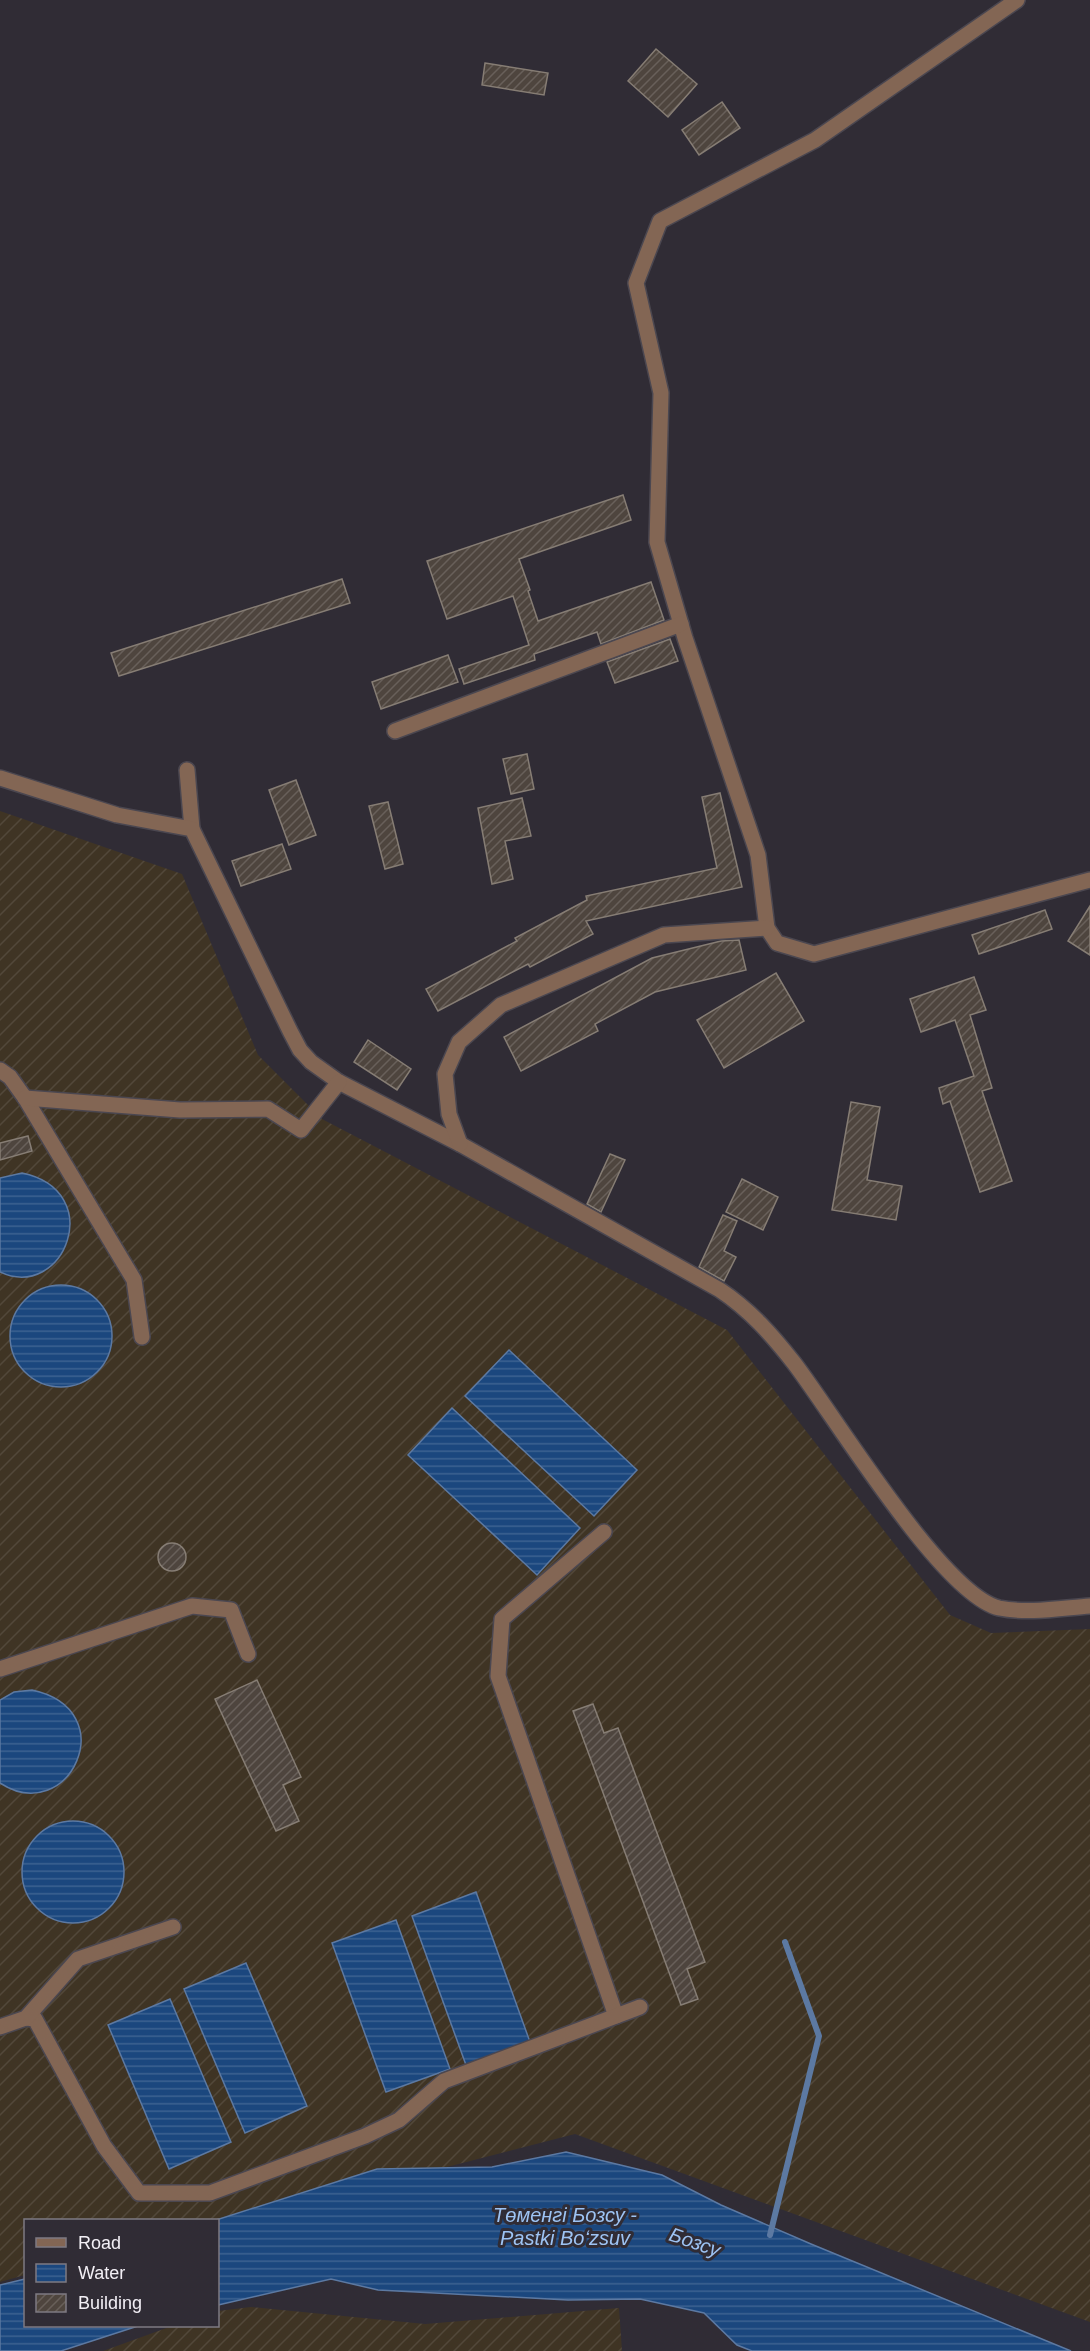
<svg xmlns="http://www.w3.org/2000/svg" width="1090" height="2351" font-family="Helvetica,sans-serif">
<defs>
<pattern id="industrial-furrows" width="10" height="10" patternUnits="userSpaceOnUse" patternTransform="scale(1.5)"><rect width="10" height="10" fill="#3f3424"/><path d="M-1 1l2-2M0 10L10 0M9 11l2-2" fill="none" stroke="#52483a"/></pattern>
<pattern id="water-rules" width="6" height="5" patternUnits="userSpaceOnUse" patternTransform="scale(1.5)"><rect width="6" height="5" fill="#1b477e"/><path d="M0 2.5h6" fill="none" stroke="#3d6291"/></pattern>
<pattern id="building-hatch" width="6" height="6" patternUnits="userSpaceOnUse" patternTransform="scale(1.5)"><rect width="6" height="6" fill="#4e453e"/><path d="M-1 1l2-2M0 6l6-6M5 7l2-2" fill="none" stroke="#68605a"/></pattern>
</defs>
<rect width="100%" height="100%" fill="#302c35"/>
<g fill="url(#industrial-furrows)">
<path d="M0,811l182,63 76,181 64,64 405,211 223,285 41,18 99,-4v693l-515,-188 -357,92v-6h-192l-1,55 -25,7z"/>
<path d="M251,2307l174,17 194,-16 3,43h-519l69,-25h46v-15z"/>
</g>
<g fill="url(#water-rules)" stroke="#5c79a2" stroke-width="1.5">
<path d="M22,1173c86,18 42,129 -22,99v-94z"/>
<circle cx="61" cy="1336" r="51"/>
<path d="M509,1350l128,120 -43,46 -129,-120z"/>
<path d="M452,1408l128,120 -43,47 -129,-120z"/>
<path d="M32,1690c93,20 37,138 -32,93v-83l14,-8z"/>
<circle cx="73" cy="1872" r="51"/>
<path d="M476,1892l54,150 -64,23 -54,-149z"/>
<path d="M396,1920l54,149 -64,23 -54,-149z"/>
<path d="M246,1963l61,143 -62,27 -61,-144z"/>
<path d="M170,1999l61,143 -62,27 -61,-144z"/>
<path d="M566,2152l96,23 59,30 90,39 260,107h-319l-15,-6 -33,-32 -64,-14 -72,1 -190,-10 -47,-11 -113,26 -2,-85 161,-51 115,-2z"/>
<path d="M25,2279l1,47h112l-77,25h-61v-66z"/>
</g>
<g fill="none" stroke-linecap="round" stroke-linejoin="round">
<path stroke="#5c79a2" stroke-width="6" d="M770,2235l49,-199 -34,-94"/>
</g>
<g fill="url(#building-hatch)" stroke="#867d74" stroke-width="1.5">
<path d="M656,49l41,35 -29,33 -40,-36z"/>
<path d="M485,63l63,10 -4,22 -62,-10z"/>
<path d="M722,102l18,26 -41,27 -17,-25z"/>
<path d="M623,495l8,25 -112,39 11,31 -2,1 10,30 113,-39 13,38 -63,24 -4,-12 -63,22 1,6 -71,24 -5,-15 70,-24 -16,-49 -66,23 -20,-58z"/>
<path d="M342,579l8,24 -231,73 -8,-23z"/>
<path d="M670,639l8,22 -63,22 -8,-21z"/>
<path d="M448,655l10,27 -77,27 -9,-27z"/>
<path d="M527,754l7,35 -23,5 -8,-35z"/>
<path d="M296,780l20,55 -27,10 -20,-55z"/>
<path d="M720,793l22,94 -156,34 7,13 -63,33 -2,-3 -90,47 -12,-22 91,-48 -2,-3 72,-38 -1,-4 131,-28 -15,-71z"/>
<path d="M522,798l9,38 -26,5 8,38 -21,5 -14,-76z"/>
<path d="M388,802l15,62 -18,5 -16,-63z"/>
<path d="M282,844l9,25 -50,17 -9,-25z"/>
<path d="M1090,906v49l-22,-14z"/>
<path d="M1045,910l7,19 -73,25 -7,-19z"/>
<path d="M739,940l7,30 -91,22 -60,32 3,7 -77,40 -17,-34 148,-79 69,-17z"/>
<path d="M776,973l28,48 -80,47 -27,-48z"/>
<path d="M974,977l12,33 -16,5 22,73 -10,3 30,90 -32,11 -30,-91 -7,3 -4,-16 35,-12 -19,-56 -34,12 -11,-33z"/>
<path d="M368,1040l43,29 -14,21 -43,-28z"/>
<path d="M851,1102l29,5 -13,73 35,6 -6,34 -64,-10z"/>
<path d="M28,1136l4,15 -32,9v-17z"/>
<path d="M610,1154l15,6 -24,52 -14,-8z"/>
<path d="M742,1179l36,18 -15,33 -37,-18z"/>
<path d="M723,1215l14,6 -13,30 12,6 -12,24 -25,-14z"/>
<circle cx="172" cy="1557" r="14"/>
<path d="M257,1680l44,97 -18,8 16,36 -23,10 -61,-132z"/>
<path d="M593,1704l11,29 14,-5 87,234 -18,7 11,30 -17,6 -108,-294z"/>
</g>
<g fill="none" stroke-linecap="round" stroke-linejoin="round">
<defs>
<g id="minor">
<path d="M1017,0l-202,140 -155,81 -24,62 25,110 -4,149 28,96 73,217 9,73 10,15 37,11 276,-74"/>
<path d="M395,731l286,-107"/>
<path d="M187,770l5,59"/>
<path d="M0,778l117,37 75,14 98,202 10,19 11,12 28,20 121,62 260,146c30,20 52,45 74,73 40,52 148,231 205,245 28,6 63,0 91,-2"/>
<path d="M0,1070l10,7 15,21 109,182 8,57"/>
<path d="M25,1098l155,12 88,-1 33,21 38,-48"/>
<path d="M460,1144l-11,-30 -4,-40 14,-32 42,-37 163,-70 103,-7"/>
<path d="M604,1532l-102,87 -4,57 118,340"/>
<path d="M0,1669l192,-63 39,4 17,44"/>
<path d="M26,2018l9,1 69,127 35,47h71l155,-57 34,-16 45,-39 196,-74"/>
<path d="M0,2027l26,-9 52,-59 95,-32"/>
</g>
</defs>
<use href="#minor" stroke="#4b4750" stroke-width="18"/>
<use href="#minor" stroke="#836654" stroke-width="15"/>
</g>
<g text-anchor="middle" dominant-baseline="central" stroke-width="6" stroke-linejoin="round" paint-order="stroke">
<g font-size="20" font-style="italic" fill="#9dc3f3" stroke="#302c35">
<text x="565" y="2215">Төменгі Бозсу -<tspan x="565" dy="23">Pastki Boʻzsuv</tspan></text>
<text transform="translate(695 2242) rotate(19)">Бозсу</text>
</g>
</g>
<rect x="24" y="2219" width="195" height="108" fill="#302c35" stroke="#7e7a82" stroke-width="1.5"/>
<rect x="36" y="2238" width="30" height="9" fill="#836654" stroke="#7e7a82" stroke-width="1.5"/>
<text x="78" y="2249" font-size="18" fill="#f2eff5">Road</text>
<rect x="36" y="2264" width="30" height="18" fill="url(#water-rules)" stroke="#7e7a82" stroke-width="1.5"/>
<text x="78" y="2279" font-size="18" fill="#f2eff5">Water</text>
<rect x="36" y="2294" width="30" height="18" fill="url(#building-hatch)" stroke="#7e7a82" stroke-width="1.5"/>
<text x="78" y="2309" font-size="18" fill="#f2eff5">Building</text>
</svg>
